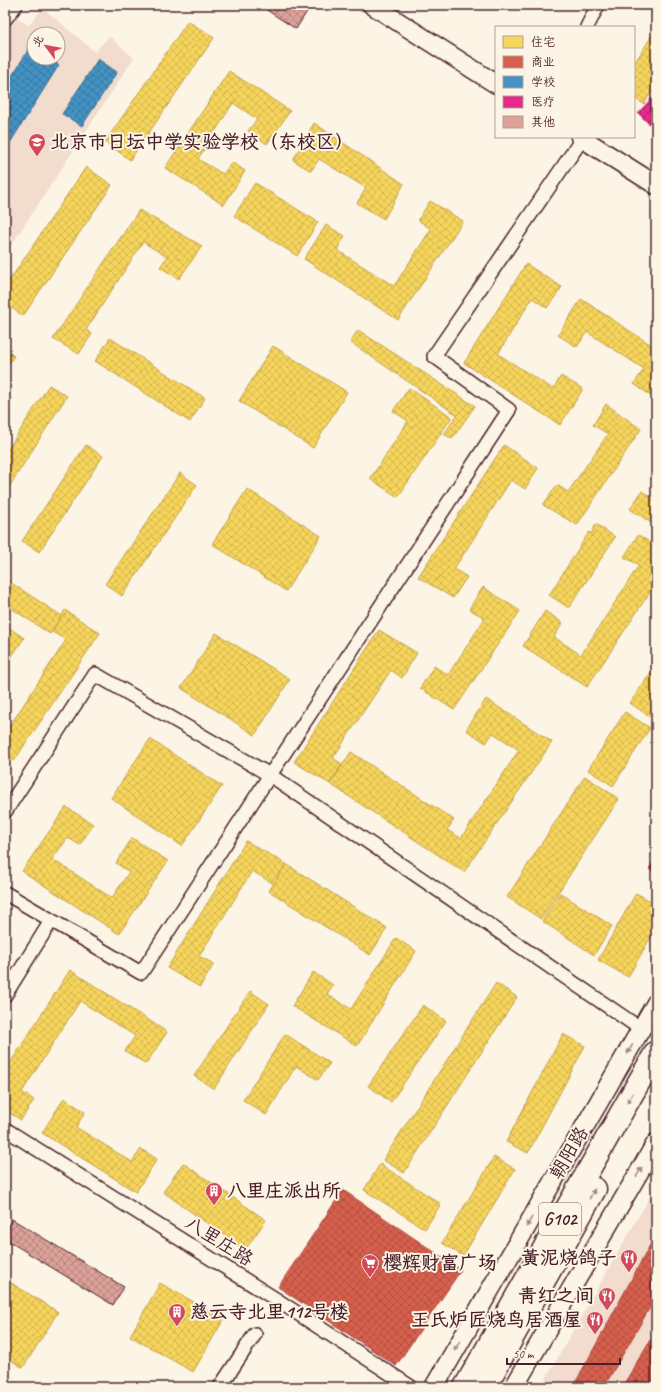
<svg xmlns="http://www.w3.org/2000/svg" width="661" height="1392" font-family="Caveat,'LXGW WenKai TC',sans-serif">
<defs>
<pattern id="homes-cross-hatch" width="8" height="8" patternUnits="userSpaceOnUse"><rect width="8" height="8" fill="#f6d55c"/><path d="M0 0l8 8M0 8l8-8" fill="none" stroke="#d4b650"/></pattern>
<pattern id="shops-cross-hatch" width="8" height="8" patternUnits="userSpaceOnUse"><rect width="8" height="8" fill="#d6604d"/><path d="M0 0l8 8M0 8l8-8" fill="none" stroke="#b04f40"/></pattern>
<pattern id="schools-cross-hatch" width="8" height="8" patternUnits="userSpaceOnUse"><rect width="8" height="8" fill="#4393c3"/><path d="M0 0l8 8M0 8l8-8" fill="none" stroke="#3a779f"/></pattern>
<pattern id="health-cross-hatch" width="8" height="8" patternUnits="userSpaceOnUse"><rect width="8" height="8" fill="#e7298a"/><path d="M0 0l8 8M0 8l8-8" fill="none" stroke="#bd2371"/></pattern>
<pattern id="building-cross-hatch" width="8" height="8" patternUnits="userSpaceOnUse"><rect width="8" height="8" fill="#dca299"/><path d="M0 0l8 8M0 8l8-8" fill="none" stroke="#b4837d"/></pattern>
</defs>
<rect width="100%" height="100%" fill="#fcf5e5"/>
<filter id="ink" filterUnits="userSpaceOnUse"><feTurbulence type="fractalNoise" baseFrequency=".025" numOctaves="2"/><feDisplacementMap in="SourceGraphic" scale="8" xChannelSelector="R" yChannelSelector="G"/><feConvolveMatrix kernelMatrix="1 2 1 2 8 2 1 2 1" color-interpolation-filters="sRGB"/></filter>
<g filter="url(#ink)">
<g fill="#f2dcce" fill-rule="evenodd">
<path d="M43,8l52,44 14,-16 25,22 -129,197v-222l12,-16 11,9zM34,34h24v24h-24z"/>
<path d="M656,1186v201h-115z"/>
</g>
<g fill="url(#homes-cross-hatch)" stroke="#c29e4d">
<path d="M188,21l26,17 -84,122 -25,-18z"/>
<path d="M656,29v55l-12,20 -10,-6v-34z"/>
<path d="M229,71l61,40 -23,33 -19,-13 9,-12 -24,-16 -35,56 25,15 9,-12 13,9 -21,34 -59,-37z"/>
<path d="M314,123l90,61 -20,35 -27,-16 9,-15 -47,-29 -8,12 -18,-11z"/>
<path d="M86,167l26,18 -89,131 -18,-13v-16z"/>
<path d="M255,183l63,39 -21,34 -63,-40z"/>
<path d="M430,201l33,20 -65,99 -94,-61 22,-34 19,11 -8,14 57,36 37,-57 -13,-9z"/>
<path d="M139,210l63,36 -23,33 -19,-12 7,-10 -24,-15 -57,88 6,4 -13,20 -26,-15z"/>
<path d="M526,264l36,23 -15,21 -15,-10 -34,56 55,35 8,-13 22,13 -23,36 -96,-62z"/>
<path d="M581,299l75,49v46l-2,4 -20,-14 10,-15 -57,-37 -10,15 -19,-12z"/>
<path d="M358,330l117,76 -23,33 -8,-5 13,-19 -107,-73z"/>
<path d="M110,338l95,60 -15,24 -95,-61z"/>
<path d="M273,346l74,46 -34,56 -74,-47z"/>
<path d="M5,350l9,6 -9,13z"/>
<path d="M49,385l18,11 -62,97v-39z"/>
<path d="M409,388l43,29 -54,80 -28,-18 38,-58 -15,-10z"/>
<path d="M606,404l35,25 -64,96 -34,-20 14,-20 11,7 40,-58 -15,-9z"/>
<path d="M86,445l17,11 -64,96 -17,-11z"/>
<path d="M504,445l34,23 -13,21 -14,-9 -57,89 13,8 -14,21 -35,-21z"/>
<path d="M180,473l17,12 -75,111 -17,-12z"/>
<path d="M247,489l74,47 -35,55 -74,-47z"/>
<path d="M642,491l14,10v25l-26,-17z"/>
<path d="M596,524l19,13 -46,71 -20,-13 40,-63 2,2z"/>
<path d="M638,535l18,11v37l-69,104 -64,-41 22,-35 18,12 -9,14 27,18 58,-90 -15,-8z"/>
<path d="M5,579l57,37 -12,18 -45,-30z"/>
<path d="M483,587l37,24 -66,99 -34,-22 14,-22 14,9 37,-57 -16,-9z"/>
<path d="M65,610l35,23 -86,128 -9,-6v-31l4,3 57,-87 -14,-8z"/>
<path d="M5,625l19,13 -19,29z"/>
<path d="M379,630l38,23 -15,25 -11,-8 -58,88 9,6 -12,20 -36,-22z"/>
<path d="M216,633l74,46 -35,56 -74,-47z"/>
<path d="M656,665v56l-26,-18z"/>
<path d="M486,699l66,43 -88,130 -134,-88 21,-32 103,68 -7,10 14,8 58,-88 -26,-17 -7,10 -20,-13z"/>
<path d="M625,712l25,16 -37,58 -25,-16z"/>
<path d="M150,739l72,47 -40,60 -71,-48z"/>
<path d="M585,776l34,23 -78,120 -34,-22z"/>
<path d="M66,807l27,17 -13,21 -12,-7 -16,21 60,39 17,-26 -13,-9 16,-25 36,23 -49,73 -97,-63z"/>
<path d="M246,841l40,23 -12,20 -22,-13 -53,85 15,8 -14,23 -33,-19z"/>
<path d="M286,864l101,64 -17,27 -101,-64z"/>
<path d="M560,893l52,33 -18,29 -52,-34z"/>
<path d="M636,893l20,11v24l-28,49 -30,-17z"/>
<path d="M396,938l20,13 -59,95 -65,-40 21,-34 20,13 -6,9 24,15z"/>
<path d="M70,970l97,62 -21,32 -21,-13 10,-15 -55,-35 -58,91 12,8 -13,20 -16,-10v-39z"/>
<path d="M496,983l21,14 -113,176 -21,-13z"/>
<path d="M250,991l19,13 -55,85 -20,-13z"/>
<path d="M423,1005l23,16 -55,81 -23,-16z"/>
<path d="M285,1034l45,29 -12,17 -22,-14 -30,49 -23,-15z"/>
<path d="M563,1034l22,12 -57,107 -22,-11z"/>
<path d="M64,1098l21,14 -9,15 56,35 9,-13 16,10 -21,33 -94,-59z"/>
<path d="M494,1157l21,12 -52,87 -21,-13z"/>
<path d="M183,1163l83,57 -21,30 -82,-58z"/>
<path d="M380,1164l61,40 -16,25 -61,-39z"/>
<path d="M5,1279l53,33 -35,56 -18,-12z"/>
<path d="M160,1283l64,36 -31,53 -63,-36z"/>
</g>
<g fill="url(#shops-cross-hatch)" stroke="#ac4c43">
<path d="M656,857v16l-7,-4z"/>
<path d="M343,1190l118,80 -65,96 -118,-79z"/>
<path d="M656,1234v63l-52,90h-31z"/>
<path d="M650,1340l6,4v43h-34z"/>
</g>
<g fill="url(#schools-cross-hatch)" stroke="#457095">
<path d="M30,47l4,2v9h14l11,7 -54,86v-64z"/>
<path d="M98,59l19,13 -35,54 -20,-12z"/>
</g>
<path fill="url(#health-cross-hatch)" stroke="#b8266e" d="M656,94v37l-18,-18z"/>
<g fill="url(#building-cross-hatch)" stroke="#4a1f2b">
<path d="M259,5h52l-15,24z"/>
<path d="M12,1219l112,68 -11,18 -108,-66v-9z"/>
</g>
<g fill="none" stroke-linecap="round" stroke-linejoin="round">
<defs>
<g id="street">
<path d="M5,19l11,-14"/>
<path d="M587,27l11,-22"/>
<path d="M582,139l-148,217 75,54 -239,365 371,254"/>
<path d="M5,812l90,-138 175,101 -129,198 -136,-80"/>
<path d="M5,995l46,-74"/>
<path d="M5,1129l272,171 134,87"/>
<path d="M220,1387l35,-53"/>
</g>
<g id="secondary">
<path d="M372,5l124,79"/>
<path d="M580,137l76,48"/>
<path d="M434,1387l222,-384"/>
<path d="M514,1387l142,-244"/>
</g>
<g id="highway">
<path d="M465,1387l191,-335"/>
<path d="M485,1387l110,-198"/>
</g>
</defs>
<use href="#street" stroke="#4a1f2b" stroke-width="16"/>
<use href="#secondary" stroke="#4a1f2b" stroke-width="21"/>
<use href="#highway" stroke="#4a1f2b" stroke-width="25"/>
<use href="#street" stroke="#fcf5e5" stroke-width="13"/>
<use href="#secondary" stroke="#fcf5e5" stroke-width="18"/>
<use href="#highway" stroke="#fcf5e5" stroke-width="22"/>
</g>
<defs><path id="oneway-solid" d="M-6-.8H1V-3.2L6.5 0L1 3.2V.8H-6Z"/></defs>
<g fill="#a38a88">
<use href="#oneway-solid" transform="translate(630 1049) rotate(120)"/>
<use href="#oneway-solid" transform="translate(630 1098) rotate(120)"/>
<use href="#oneway-solid" transform="translate(639 1172) rotate(-60)"/>
<use href="#oneway-solid" transform="translate(592 1194) rotate(-61)"/>
<use href="#oneway-solid" transform="translate(529 1222) rotate(120)"/>
<use href="#oneway-solid" transform="translate(457 1346) rotate(120)"/>
</g>
</g>
<defs>
<symbol id="school-pin" viewBox="-11 -11 22 30"><path d="M0 17L-7.5 6A9.5 9.5 0 1 1 7.5 6Z" fill="#d1495b" stroke="#fcf5e5"/><path d="M0-5L7-2L0 1L-7-2ZM-4 1L0 2.5L4 1V4Q0 6-4 4Z" fill="#fff"/></symbol>
<symbol id="building-pin" viewBox="-11 -11 22 30"><path d="M0 17L-7.5 6A9.5 9.5 0 1 1 7.5 6Z" fill="#d1495b" stroke="#fcf5e5"/><path d="M-4-6H4V6H1V3H-1V6H-4ZM-2.5-4.3h1.7v1.8h-1.7ZM.8-4.3h1.7v1.8H.8ZM-2.5-1h1.7V.8h-1.7ZM.8-1h1.7V.8H.8Z" fill="#fff"/></symbol>
<symbol id="restaurant-pin" viewBox="-11 -11 22 30"><path d="M0 17L-7.5 6A9.5 9.5 0 1 1 7.5 6Z" fill="#d1495b" stroke="#fcf5e5"/><path d="M-5-6h1v4h1v-4h1v4h1v-4h1v5L-1.5 .5V6h-2V.5L-5-1ZM5-6V6H3V1.5H1.5Q1.5-4 5-6Z" fill="#fff"/></symbol>
<symbol id="supermarket-pin" viewBox="-11 -11 22 30"><path d="M0 17L-7.5 6A9.5 9.5 0 1 1 7.5 6Z" fill="#d1495b" stroke="#fcf5e5"/><path d="M-6-5.5h2.5l.6 2H6L4.5 2H-2.5L-4.4-4H-6ZM-1.5 3.2a1.3 1.3 0 1 0 .1 0ZM3 3.2a1.3 1.3 0 1 0 .1 0Z" fill="#fff"/></symbol>
</defs>
<g fill-rule="evenodd">
<use href="#school-pin" x="27" y="132" width="20" height="27"/>
<use href="#building-pin" x="204" y="1181" width="20" height="27"/>
<use href="#restaurant-pin" x="619" y="1248" width="20" height="27"/>
<use href="#supermarket-pin" x="360" y="1253" width="20" height="27"/>
<use href="#restaurant-pin" x="597" y="1286" width="20" height="27"/>
<use href="#building-pin" x="167" y="1302" width="20" height="27"/>
<use href="#restaurant-pin" x="585" y="1310" width="20" height="27"/>
</g>
<g text-anchor="middle" dominant-baseline="central" stroke-width="4" stroke-linejoin="round" paint-order="stroke">
<rect fill="#fcf5e5" stroke="#7f5f63" stroke-width="1" x="539" y="1203" width="42" height="32" rx="3"/>
<g font-size="18" font-weight="bold" fill="#4a1f2b">
<text x="560" y="1219">G102</text>
</g>
<g font-size="19" font-weight="bold" fill="#4a1f2b" stroke="#fcf5e5" text-anchor="start">
<text x="50" y="142">北京市日坛中学实验学校（东校区）</text>
<text x="227" y="1191">八里庄派出所</text>
<text x="616" y="1258" text-anchor="end">黄泥烧鸽子</text>
<text x="383" y="1263">樱辉财富广场</text>
<text x="594" y="1296" text-anchor="end">青红之间</text>
<text x="190" y="1312">慈云寺北里112号楼</text>
<text x="582" y="1320" text-anchor="end">王氏炉匠烧鸟居酒屋</text>
</g>
<g font-size="19" fill="#4a1f2b" stroke="#fcf5e5">
<text transform="translate(569 1153) rotate(-60)">朝阳路</text>
<text transform="translate(219 1241) rotate(32)">八里庄路</text>
</g>
</g>
<rect width="661" height="1392" fill="none" stroke="#fcf5e5" stroke-width="20"/>
<rect x="10" y="10" width="641" height="1372" fill="none" stroke="#4a1f2b" stroke-width="1.5" filter="url(#ink)"/>
<rect x="495" y="26" width="140" height="112" fill="#fcf5e5" stroke="#b59f9b"/>
<rect x="503" y="36" width="20" height="12" fill="#f6d55c" stroke="#b59f9b"/>
<text x="531" y="46" font-size="12" fill="#4a1f2b">住宅</text>
<rect x="503" y="56" width="20" height="12" fill="#d6604d" stroke="#b59f9b"/>
<text x="531" y="66" font-size="12" fill="#4a1f2b">商业</text>
<rect x="503" y="76" width="20" height="12" fill="#4393c3" stroke="#b59f9b"/>
<text x="531" y="86" font-size="12" fill="#4a1f2b">学校</text>
<rect x="503" y="96" width="20" height="12" fill="#e7298a" stroke="#b59f9b"/>
<text x="531" y="106" font-size="12" fill="#4a1f2b">医疗</text>
<rect x="503" y="116" width="20" height="12" fill="#dca299" stroke="#b59f9b"/>
<text x="531" y="126" font-size="12" fill="#4a1f2b">其他</text>
<g transform="translate(46 46) rotate(302)"><circle r="19" fill="#fcf5e5" stroke="#b59f9b"/>
<path d="M0-3L7 15L0 10L-7 15Z" fill="#d1495b"/>
<text y="-6" font-size="11" font-weight="bold" text-anchor="middle" fill="#4a1f2b">北</text>
</g>
<path d="M507 1358v6h113v-6" fill="none" stroke="#4a1f2b" stroke-width="2"/>
<text x="513" y="1358" font-size="12" fill="#4a1f2b" stroke="#fcf5e5" stroke-width="3" paint-order="stroke">50 m</text>
</svg>
